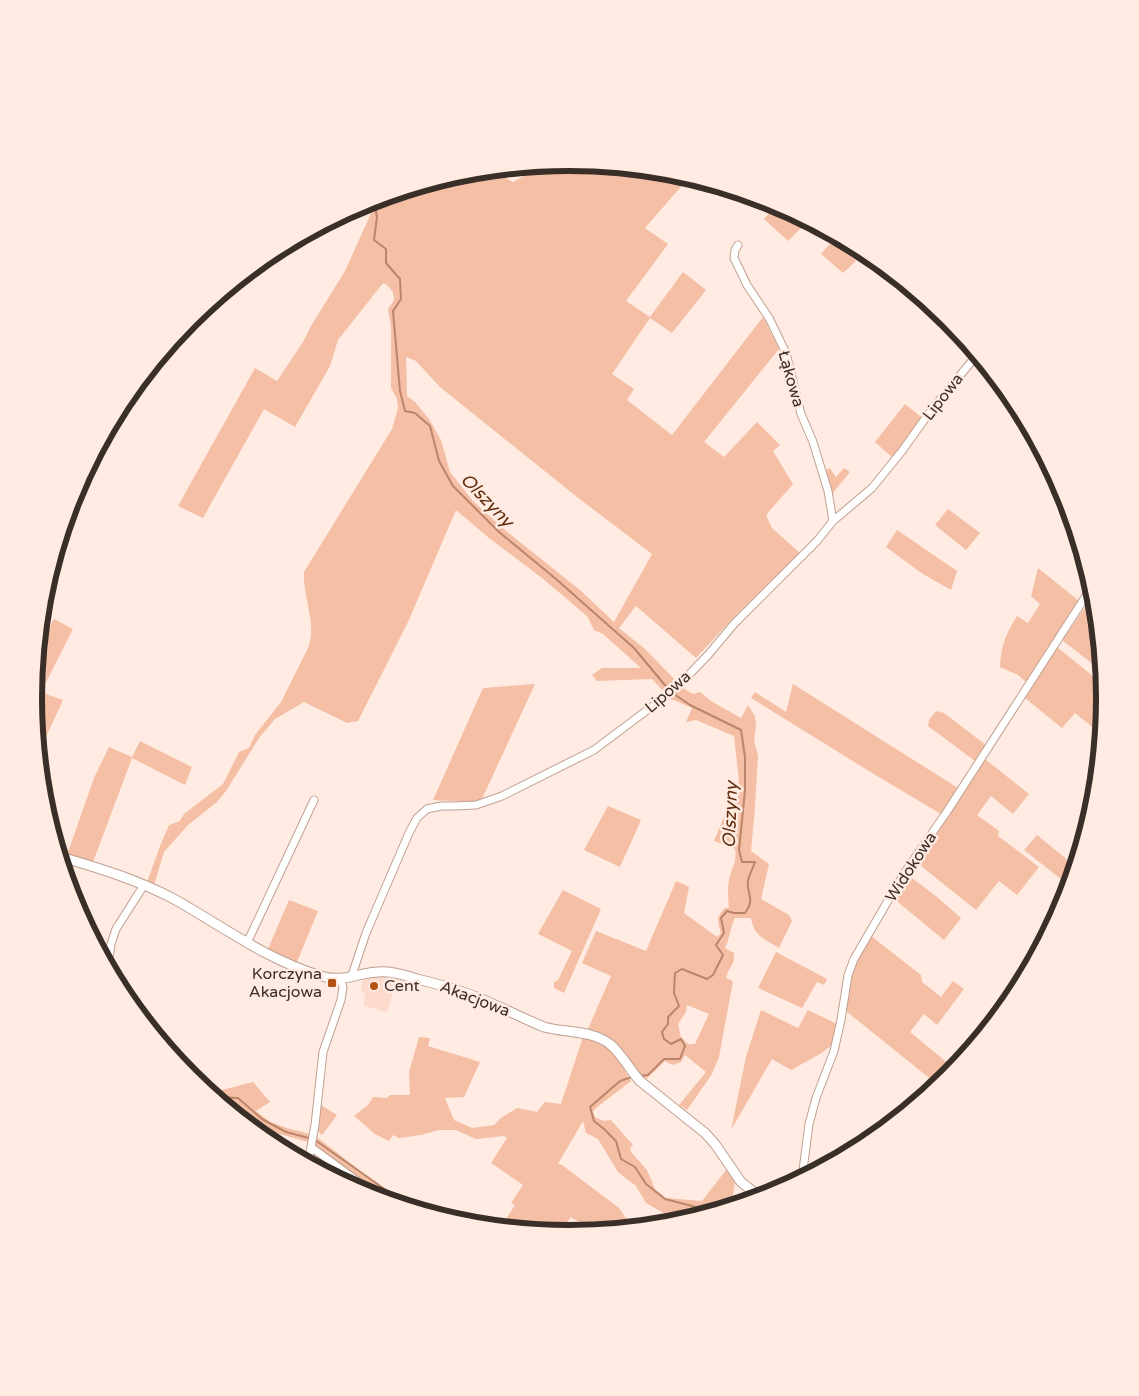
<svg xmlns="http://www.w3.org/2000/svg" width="1139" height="1396" font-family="'Varela Round',sans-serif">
<rect width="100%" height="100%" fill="#ffebe1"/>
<path fill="#fcdbcc" d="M379,975l18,5 -10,32 -23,-6 1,-12 -4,-3 1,-10z"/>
<g fill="#f4bfa5" fill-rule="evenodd">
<path d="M570,162l105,11 10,9 -40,46 23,16 -42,57 24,16 33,-45 23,18 -34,43 -22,-15 -38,56 22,15 -7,11 45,35 91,-118 16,32 -75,93 20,15 33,-35 23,23 -7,6 20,33 -27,31 6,13 28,25 -64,62 -40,43 -60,-52 -17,22 26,21 31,32 -12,11 -12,-13 -55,2 -5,-6 10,-7h39l-38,-34 -9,-4 -7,-14 -45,-38 -53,-40 -33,-28 -48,112 -50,99 -11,2 -43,-21 -29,17 -16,19 -33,53 -9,11 -29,23 -24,27 -10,33 -7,-3 13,-36 9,-21 11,-4 4,-7 39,-30 16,-32 10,-4 6,-13 26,-33 27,-54 3,-11v-14l-7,-40v-11l88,-143 6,-21 -1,-9 -6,-11v-61l-3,-18 6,-9 -1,-8 -6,-7 -4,-2 -45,57 -8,26 -35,61 -31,-18 -61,109 -25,-12 77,-138 22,13 26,-39 8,-16 34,-55 27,-60 -3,-9 96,-30 36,-3 3,8 9,5 11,-6 1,-4 5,-6zM406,357l10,4 24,26 137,110 75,57 -38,68 -34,-32 -75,-60 -32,-29 -23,-29 -9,-32 -12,-21 -14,-17 -8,-6z"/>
<path d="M777,204l31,17 -20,20 -24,-22z"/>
<path d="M834,239l22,22 -13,12 -22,-19z"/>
<path d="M905,404l16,13 -28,41 -18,-16z"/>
<path d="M830,468l6,9 8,-9 6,4 -18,22 -7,-23z"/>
<path d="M948,509l32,24 -14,17 -31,-25z"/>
<path d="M897,530l60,41 -6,19 -28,-16 -37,-27z"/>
<path d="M1038,568l41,33 -14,24 -38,58 -9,-8 -18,-8c1,-21 6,-34 17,-51l11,7 12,-19 -9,-8z"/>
<path d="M1089,602l7,5 7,65 -41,-32z"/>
<path d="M54,619l19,10 -30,59 3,6 17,6 -24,52 -5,-54 5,-53z"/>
<path d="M1057,647l47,38 1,13 -3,29 -5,4 -22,-18 -13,15 -37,-30z"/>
<path d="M535,684l-53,115 -10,3 -39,-2 50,-112z"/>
<path d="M793,684l165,104 -17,26 -69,-41 -121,-75 4,-6 31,20z"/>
<path d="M681,687l12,7 7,-2 11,9 30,17 7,-13 7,11 1,10 -2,14 4,16 -3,51 -4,44 18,13 -8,35 28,16 3,6 -13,27c-15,-9 -25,-12 -28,-30h-16c-5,10 -5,20 -10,30l9,5c1,13 -5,13 -8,25l7,3 -14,76 -7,17 -25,36 -8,-5 27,-33 -21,-17 -4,7 -8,3 -9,-4 -3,4 -15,14c-8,-7 -12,-14 -18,-22 -10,-14 -24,-22 -40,-28l23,-53 -29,-13 14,-32 50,20 30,-70 13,6 -5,26 33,24 4,-4c-3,-12 -6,-15 4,-25h4c-1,-11 -2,-21 1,-32 3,-12 7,-13 5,-27l-21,-8 25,-60 -5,-45 -38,-16 -9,2h-1l6,-14 -18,-8 -6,-1zM687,1005l22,9 -14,30h-7l-7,-7 -3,-13 8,-12z"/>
<path d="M936,711l8,2 42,32 -11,16 -47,-35 1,-6z"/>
<path d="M140,741l52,26 -7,18 -53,-27 -39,104 -26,-7 27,-77 15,-31 23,10z"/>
<path d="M985,759l44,35 -16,20 -22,-18 -14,19 22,16 -1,5 41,31 -22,28 -18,-14 -23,29 -60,-48z"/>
<path d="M608,806l33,14 -21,47 -36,-17z"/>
<path d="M1037,835l39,32 -6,19 -46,-36z"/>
<path d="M908,875l29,22 24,21 -17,22 -51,-42z"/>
<path d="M563,890l38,19 -37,84 -10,-5v-6l4,-2 14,-29 -34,-17z"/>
<path d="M289,900l29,11 -21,51 -29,-13z"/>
<path d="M871,936l50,39 1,7 19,15 12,-16 11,8 -27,36 -13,-11 -14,18 45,37 -7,8 -10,8 -92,-74 4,-29 8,-25z"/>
<path d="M776,952l51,27 -3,6 -7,-3 -15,26 -44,-20z"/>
<path d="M761,1010l37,18 10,-18 29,14 -6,22 -11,8 -29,16 -19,-11 -41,71 15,-73z"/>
<path d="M419,1037l11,1 -2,8 52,16 -16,35 -19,1 9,22 18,8 22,-3 7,-7 16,-10 20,4 8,-10 16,2 22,-67 24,10 9,9 15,25 -35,27 -3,3 2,6 9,4 7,-1 22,25 -3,3 1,4 16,18 8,19 11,9 36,3 24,-31 9,12 -4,24 -48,15 -14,-5 -23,-13 -10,-17 -18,-14 -20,-33 -12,-6 -3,-12 -25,43 4,1 57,43 7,10 12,9 -40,4 -28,-14 -7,16 -62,-6 14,-22 -4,-2 12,-18 -32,-22 16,-25 -3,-2 -28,3 -20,-9h-17l-18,5 -22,3 -6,-3 -4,6 -14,-7 -21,-18 14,-11 5,-8 14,1 3,-3h20l-1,-23z"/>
<path d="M253,1082l17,20 -14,9 14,11 17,6 23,6 -2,8 -35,-10 -22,-12 -14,-5 -38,-31 23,6z"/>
<path d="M319,1104l18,11 -15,20 -6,-6z"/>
<path d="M314,1135l92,71 -20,-6 -71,-53 -1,-3z"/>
</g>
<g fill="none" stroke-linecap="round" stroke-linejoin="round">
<g stroke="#bc8569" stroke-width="2">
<path d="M374,200l3,17 -3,23 12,9v14l14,16 1,20 -8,12 7,80 5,20 10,2 15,13 9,35 14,25 46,46 57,47 78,69 35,42"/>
<path d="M639,1076l9,-1 16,-16h16l5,-13 -4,-7 -10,5 -7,-5 -2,-7 6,-8v-7l11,-11 -5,-13 1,-20 7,-4 25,10 6,-4 10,-20 -7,-10 8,-12 -3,-15 6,-7 7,2h11c11,-15 1,-19 3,-32 1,-6 5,-13 7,-19h-13l-3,-12 6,-59v-34l-4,-27 -51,-25 -16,-11"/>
<path d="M632,1077l-12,4 -30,26 4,14 10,8 12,12 5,18 14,8 11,17 19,15 27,7 15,7"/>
<path d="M216,1097l22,1 24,21 24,13 23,6"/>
<path d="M315,1140l95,67"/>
</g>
<defs>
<g id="minor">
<path d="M738,245l-3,5 -1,8 13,27 22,33 17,35 15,61 12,28 15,49 5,30"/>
<path d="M247,943l67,-143"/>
<path d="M108,966l3,-22 5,-15 28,-44"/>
<path d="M351,978l15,-45 43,-100 8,-15 10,-9 14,-3h14l21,-1 26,-9 92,-46 72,-54 10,-8 32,-33 26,-31 83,-83 16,-20 39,-33 30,-37 30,-42 45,-54"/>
<path d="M340,979l3,8 -2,13 -18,52 -8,73 -4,22 68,50"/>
<path d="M308,1163l3,-16"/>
<path d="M802,1178l7,-54 7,-26 18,-47 7,-31 7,-45 6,-16 49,-84 45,-65 145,-225"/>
</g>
<path id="tertiary" d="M61,857c38,11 77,23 113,42 48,27 93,61 147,77 25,8 43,-7 67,-4 10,1 20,4 29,7 21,5 42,11 62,19 22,9 43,20 65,29 22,6 49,3 67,18 12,11 19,25 29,36l65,52 10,11 26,38 19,15"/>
</defs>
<use href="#minor" stroke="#bfa091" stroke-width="9"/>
<use href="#tertiary" stroke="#bfa091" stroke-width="11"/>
<use href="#minor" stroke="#fff" stroke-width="7"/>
<use href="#tertiary" stroke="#fff" stroke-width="9"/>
</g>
<g fill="#b45213" stroke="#ffebe1" stroke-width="2">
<rect x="327" y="978" width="10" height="10" rx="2.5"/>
<circle cx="374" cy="986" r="5"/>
</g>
<g text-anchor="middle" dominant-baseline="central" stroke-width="5" stroke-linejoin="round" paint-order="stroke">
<g font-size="16" fill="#3a2e28" stroke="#ffebe1">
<text transform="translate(791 379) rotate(74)">Łąkowa</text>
<text transform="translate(943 397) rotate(-52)">Lipowa</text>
<text transform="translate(668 692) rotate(-41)">Lipowa</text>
<text transform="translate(911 867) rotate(-57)">Widokowa</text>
<text transform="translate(475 999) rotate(21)">Akacjowa</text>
</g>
<g font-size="16" fill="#3a2e28" stroke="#ffebe1" text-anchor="end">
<text x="322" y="974">Korczyna<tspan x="322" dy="18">Akacjowa</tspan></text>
<text x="384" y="986" text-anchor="start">Cent</text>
</g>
<g font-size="18" font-style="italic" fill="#622d0e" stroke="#ffebe1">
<text transform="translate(487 500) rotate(46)">Olszyny</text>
<text transform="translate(730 815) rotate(-88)">Olszyny</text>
</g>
</g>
<path d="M0 0H1139V1396H0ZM42 698a527 527 0 1 1 1054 0a527 527 0 1 1-1054 0Z" fill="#ffebe1" fill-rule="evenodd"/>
<path fill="none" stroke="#3a2e28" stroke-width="6" d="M42 698a527 527 0 1 1 1054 0a527 527 0 1 1-1054 0Z"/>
</svg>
